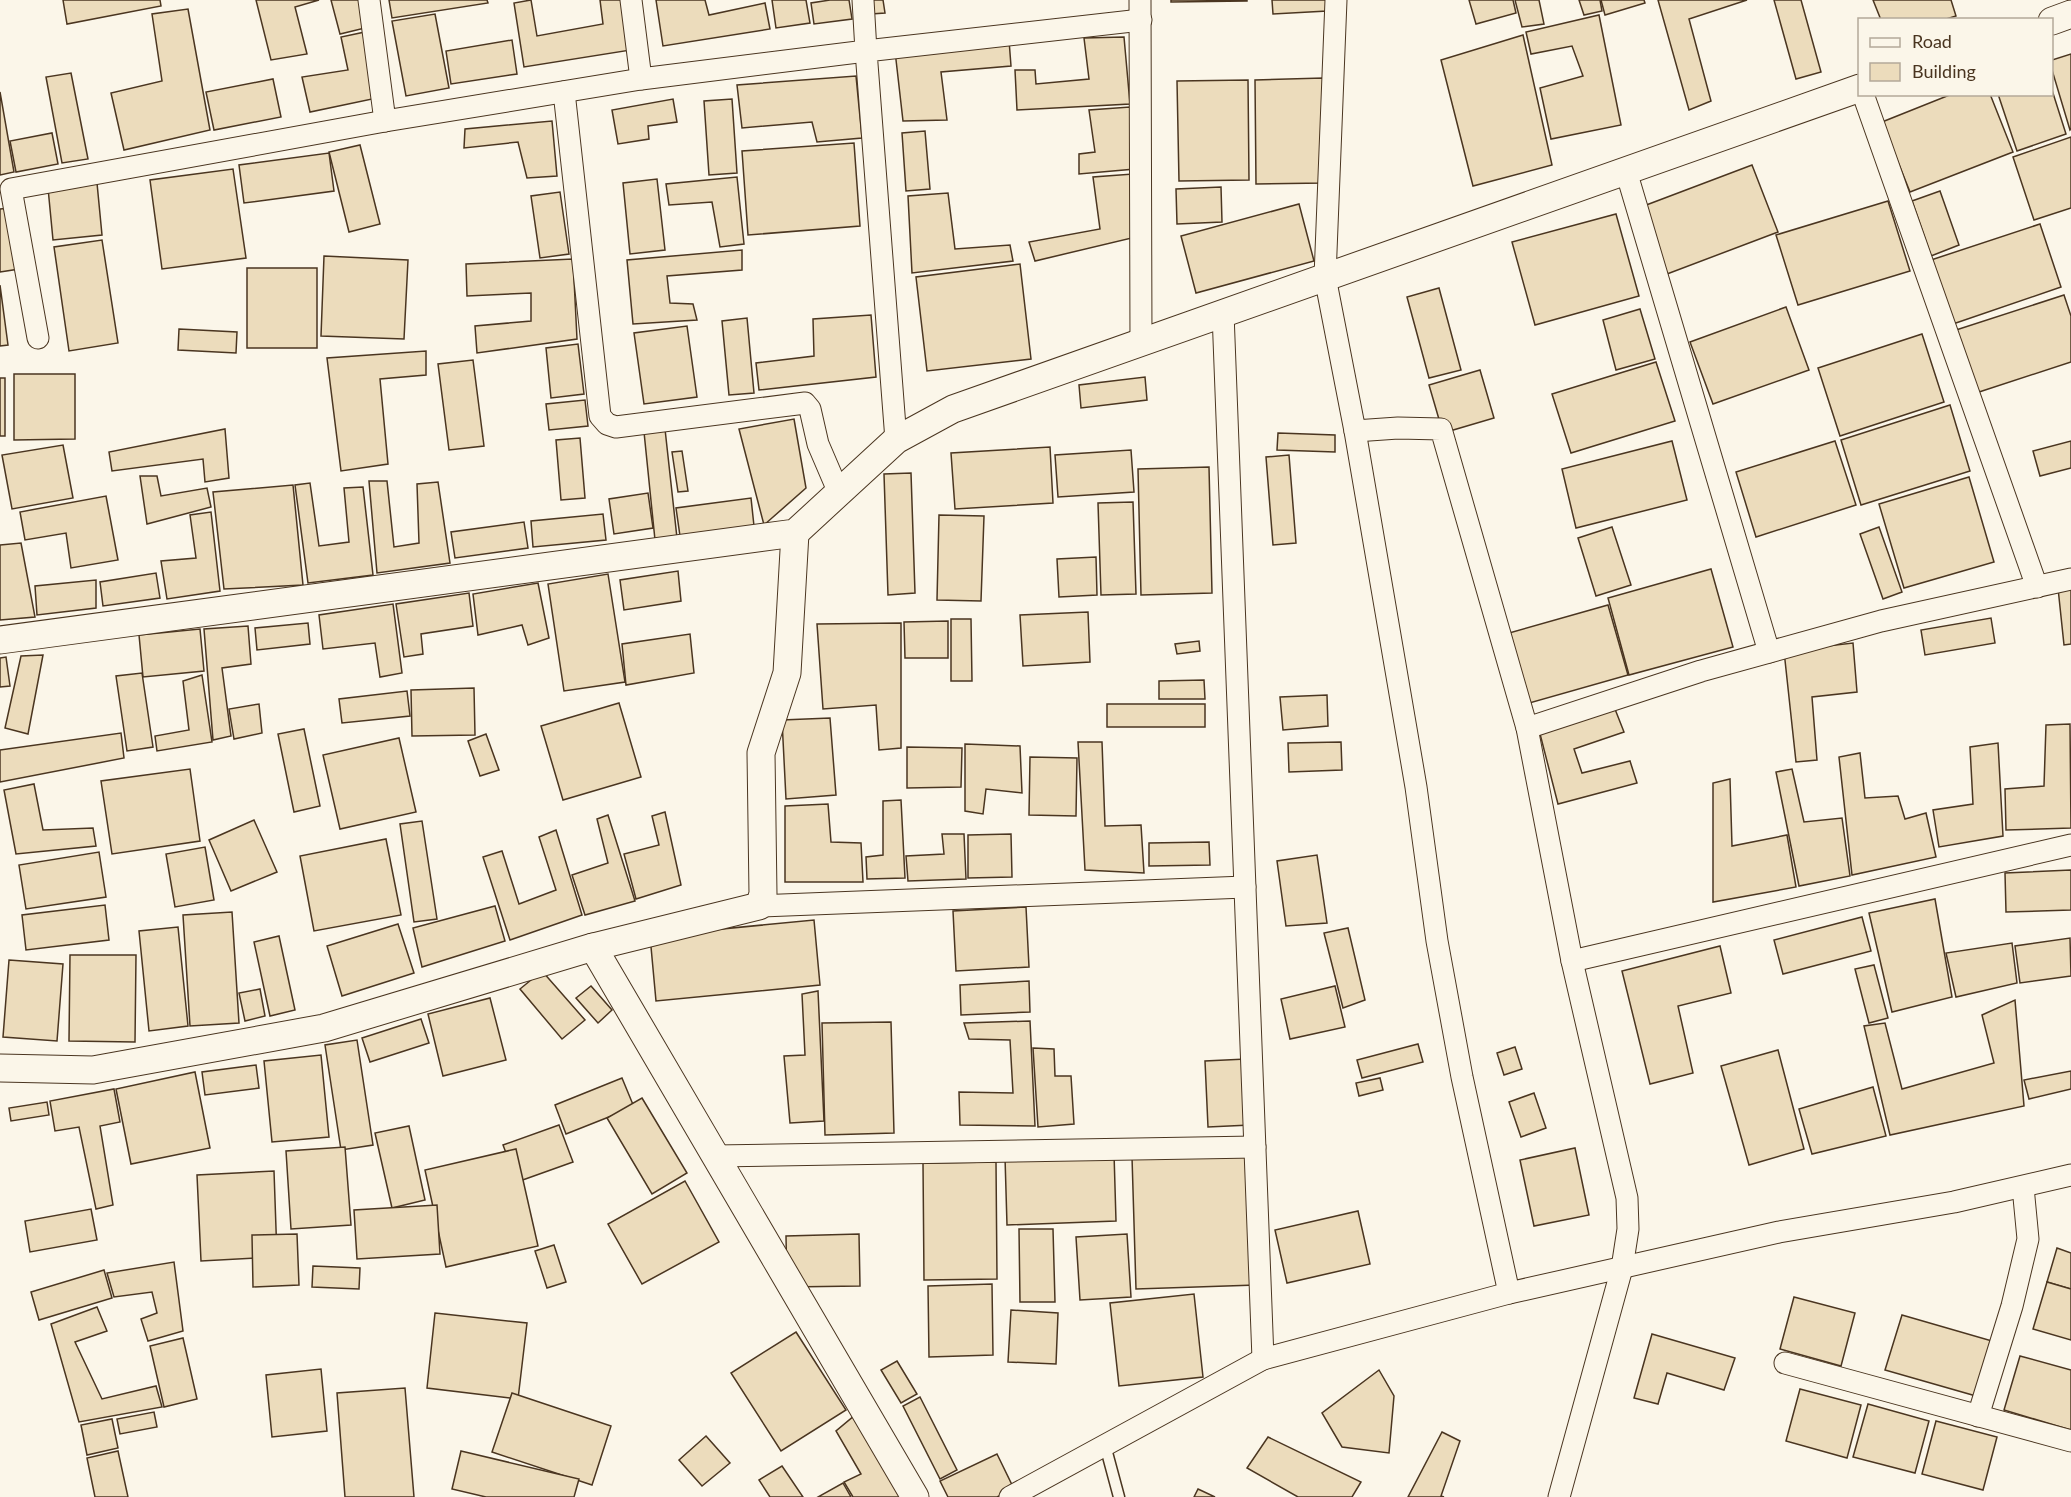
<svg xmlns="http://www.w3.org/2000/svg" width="2071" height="1497" font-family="Lato,sans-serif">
<rect width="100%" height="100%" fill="#fbf6e9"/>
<g fill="#ecdcbc" stroke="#4a3520" stroke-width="1.5">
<path d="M63,0h97l1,6 -94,18z"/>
<path d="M256,0h63l-24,7 12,47 -36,6z"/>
<path d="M331,0h28l6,28 -25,6z"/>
<path d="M389,0h98l1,3 -96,15z"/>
<path d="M531,0l6,36 66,-12 -3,-24h23l8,50 -107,17 -10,-64z"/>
<path d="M656,0h49l4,15 56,-12 5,26 -107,17z"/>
<path d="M772,0h34l4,23 -34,5z"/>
<path d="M830,0h19l3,19 -38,5 -3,-21z"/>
<path d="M854,0h29l2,13 -29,2z"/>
<path d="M1171,0h76v1l-76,1z"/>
<path d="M1272,0h54l1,11 -54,3z"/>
<path d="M1469,0h44l3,13 -40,11z"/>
<path d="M1515,0h24l5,24 -22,3z"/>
<path d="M1579,0h21l2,11 -18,4z"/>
<path d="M1601,0h43l1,3 -40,12z"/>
<path d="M1658,0h89l-58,19 22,82 -22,9z"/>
<path d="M1774,0h27l20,72 -25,7z"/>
<path d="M1873,0h78l5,16 -13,4h-62z"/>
<path d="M188,9l22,121 -86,20 -13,-57 51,-12 -10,-67z"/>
<path d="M435,14l14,74 -43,8 -14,-75z"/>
<path d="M1599,15l22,110 -70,14 -11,-51 43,-12 -11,-30 -41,8 -5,-22z"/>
<path d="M365,32l12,66 -67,14 -8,-35 46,-7 -7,-33z"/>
<path d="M1523,35l29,130 -79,21 -32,-126z"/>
<path d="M1124,37l6,67 -113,6 -2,-40h20l1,14 53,-5 -5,-41z"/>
<path d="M512,40l5,34 -66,10 -5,-33z"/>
<path d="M1009,40l2,26 -70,6 6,48 -44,1 -8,-70z"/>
<path d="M2071,54v75l-1,1 -18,-60v-10z"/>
<path d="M71,73l17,86 -26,4 -16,-86z"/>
<path d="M856,76l6,62 -45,4 -5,-20 -70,6 -5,-43z"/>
<path d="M1323,78l1,105 -68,1 -1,-104z"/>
<path d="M273,79l8,38 -67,13 -8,-38z"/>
<path d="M1248,80l1,100 -70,1 -2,-100z"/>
<path d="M2052,90l14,44 -49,17 -19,-57h54z"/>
<path d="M0,92l14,80 -14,3z"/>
<path d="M1952,94h38l23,58 -103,40 -28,-70z"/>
<path d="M673,99l4,23 -29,4 1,13 -31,5 -6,-34z"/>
<path d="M732,99l5,74 -28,2 -5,-74z"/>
<path d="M1130,107l5,62 -56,5v-20l16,-2 -6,-42z"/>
<path d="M552,121l5,55 -30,2 -9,-36 -54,6 1,-19z"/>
<path d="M925,131l5,58 -24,2 -4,-58z"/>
<path d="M52,133l6,31 -42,8 -6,-31z"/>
<path d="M2071,137v71l-37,12 -21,-63z"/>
<path d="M854,143l6,83 -112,9 -6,-84z"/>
<path d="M360,145l20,79 -31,8 -20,-80z"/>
<path d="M329,153l5,38 -90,12 -5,-38z"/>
<path d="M1752,165l26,67 -111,42 -26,-67z"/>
<path d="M233,169l13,89 -84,11 -12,-89z"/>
<path d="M1133,174l3,63 -101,24 -6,-19 71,-13 -7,-52z"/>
<path d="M737,177l7,67 -24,3 -8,-45 -43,3 -3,-21z"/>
<path d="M657,179l8,71 -35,4 -7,-71z"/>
<path d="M97,183l5,52 -49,5 -5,-52z"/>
<path d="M1221,187l1,35 -45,2 -1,-35z"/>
<path d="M1940,191l19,54 -28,11 -19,-55z"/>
<path d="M560,192l9,62 -29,4 -9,-62z"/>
<path d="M948,193l7,56 55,-4 3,16 -101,12 -4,-77z"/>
<path d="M1888,201l22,70 -112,34 -22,-70z"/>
<path d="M1299,204l15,57 -118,32 -15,-57z"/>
<path d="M10,208l9,61 -19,3v-63z"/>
<path d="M1616,214l23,82 -104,29 -23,-83z"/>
<path d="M2040,224l21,63 -111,38 -22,-64z"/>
<path d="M102,240l16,103 -49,8 -15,-104z"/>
<path d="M742,250v20l-75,6 3,27 23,1 4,16 -64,4 -6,-64z"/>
<path d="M324,256l84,4 -4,79 -83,-3z"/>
<path d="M573,259l4,80 -100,14 -2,-27 56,-5v-28l-64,3 -1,-32z"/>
<path d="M1020,264l11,95 -104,12 -11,-94z"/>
<rect x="247" y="268" width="70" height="80"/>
<path d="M0,285l8,60 -8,1z"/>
<path d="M1439,288l22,82 -32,8 -22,-81z"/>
<path d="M2064,295l7,21v46l-95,31 -20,-63z"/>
<path d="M1786,307l23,63 -96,34 -23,-62z"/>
<path d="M1640,309l15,50 -39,11 -13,-50z"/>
<path d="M871,315l5,62 -117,13 -3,-27 58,-7 -1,-37z"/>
<path d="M747,318l7,75 -25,2 -7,-74z"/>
<path d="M687,326l10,71 -53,7 -10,-71z"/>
<path d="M179,329l58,3 -1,21 -58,-3z"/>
<path d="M1922,334l22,68 -104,34 -22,-68z"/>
<path d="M578,344l6,50 -33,4 -5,-50z"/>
<path d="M426,351v24l-46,4 8,85 -47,7 -14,-113z"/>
<path d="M473,360l11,86 -35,4 -11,-86z"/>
<path d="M1656,362l19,59 -104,32 -19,-59z"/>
<path d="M1480,370l14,48 -51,15 -14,-48z"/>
<path d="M14,374h61v65l-61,1z"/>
<path d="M1145,377l2,23 -66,8 -2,-23z"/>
<rect x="0" y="378" width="5" height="58"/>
<path d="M585,400l3,26 -39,4 -3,-26z"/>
<path d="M1950,405l20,66 -109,34 -20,-65z"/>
<path d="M794,419l12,69 -42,37 -25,-96z"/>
<path d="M225,429l4,49 -24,4 -2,-23 -91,12 -3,-19z"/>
<path d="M665,429l12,109 -22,2 -11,-108z"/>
<path d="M1278,433l57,2v17l-58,-2z"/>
<path d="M580,438l5,60 -24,2 -5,-60z"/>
<path d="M1672,441l15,59 -111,28 -14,-59z"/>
<path d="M1835,441l21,64 -100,32 -20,-65z"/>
<path d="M2071,441v27l-31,8 -7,-25z"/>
<path d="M63,445l10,53 -61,11 -10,-54z"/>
<path d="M1050,447l3,56 -98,6 -4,-56z"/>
<path d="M1131,450l3,42 -76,5 -3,-42z"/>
<path d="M682,451l6,40 -10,1 -6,-40z"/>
<path d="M1289,455l7,88 -23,2 -7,-88z"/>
<path d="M1209,467l3,126 -71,2 -3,-126z"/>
<path d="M911,473l4,120 -27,2 -4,-121z"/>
<path d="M140,476h17l4,20 46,-8 4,19 -64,17z"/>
<path d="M1969,477l25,85 -90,26 -25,-84z"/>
<path d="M369,481h18l7,66 25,-4 -2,-59 21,-2 12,81 -73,10z"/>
<path d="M310,483l9,63 30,-4 -5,-54 19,-1 10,88 -65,8 -13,-98z"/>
<path d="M293,485l10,100 -79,4 -11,-97z"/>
<path d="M648,493l5,35 -39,6 -5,-35z"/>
<path d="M106,496l12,64 -47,8 -5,-35 -41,7 -5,-28z"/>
<path d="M751,498l3,28 -74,10 -4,-28z"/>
<path d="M1133,502l3,92 -35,1 -3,-92z"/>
<path d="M211,512l9,79 -53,8 -6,-38 35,-3 -6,-43z"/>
<path d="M603,514l3,26 -73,7 -2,-26z"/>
<path d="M939,515l45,1 -3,85 -44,-1z"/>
<path d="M524,522l4,26 -73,10 -4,-26z"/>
<path d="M1612,527l19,58 -35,11 -18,-58z"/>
<path d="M1879,527l23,65 -19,7 -23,-65z"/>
<path d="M21,543l14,74 -35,3v-75z"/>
<path d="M1096,557l1,38 -38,2 -2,-38z"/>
<path d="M1711,569l22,78 -104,28 -21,-77z"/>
<path d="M678,571l3,30 -57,9 -4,-30z"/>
<path d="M156,573l4,25 -57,8 -3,-24z"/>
<path d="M608,574l17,108 -61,9 -16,-107z"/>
<path d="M96,580v28l-59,7 -2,-29z"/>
<path d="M538,583l11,55 -21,7 -6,-20 -44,10 -5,-41z"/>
<path d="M2071,587v57l-7,1 -6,-57z"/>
<path d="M469,593l4,33 -52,8 2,20 -19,3 -8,-53z"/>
<path d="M393,604l9,69 -22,4 -5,-34 -52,6 -4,-34z"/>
<path d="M1608,605l20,70 -106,30 -20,-70z"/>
<path d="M1088,612l2,50 -67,4 -3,-51z"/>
<path d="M1991,618l4,25 -70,12 -4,-25z"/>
<path d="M951,619h20l1,62h-21z"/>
<path d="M948,621v37h-43l-1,-36z"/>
<path d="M308,623l2,21 -53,6 -2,-22z"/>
<path d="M901,623v125l-22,2 -3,-45 -53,4 -6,-85z"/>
<path d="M248,626l3,38 -29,4 9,68 -18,4 -9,-111z"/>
<path d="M200,629l4,42 -61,6 -4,-42z"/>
<path d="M690,634l4,39 -68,12 -4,-41z"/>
<path d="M1199,641l1,10 -23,3 -2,-10z"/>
<path d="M1853,643l4,49 -45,5 5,63 -21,2 -12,-111z"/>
<path d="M43,655l-15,79 -23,-6 16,-72z"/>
<path d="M6,657l4,29 -10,1v-29z"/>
<path d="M142,673l11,74 -26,4 -11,-75z"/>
<path d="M202,675l10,67 -55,9 -2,-15 34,-6 -6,-49z"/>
<path d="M1204,680l1,19h-46v-18z"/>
<path d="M474,688l1,47 -63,1 -1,-46z"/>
<path d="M407,691l3,25 -68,7 -3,-24z"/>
<path d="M1327,695l1,31 -45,4 -3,-33z"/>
<path d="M619,703l22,74 -78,23 -22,-74z"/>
<path d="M259,704l3,29 -28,6 -5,-30z"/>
<rect x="1107" y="704" width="98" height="23"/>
<path d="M1613,704l11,28 -50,17 8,24 48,-12 7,22 -79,21 -20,-78z"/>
<path d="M830,718l6,77 -50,4 -4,-79z"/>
<path d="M2070,724l1,104 -65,2 -1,-41 39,-3 2,-61z"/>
<path d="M304,729l16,77 -26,6 -16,-78z"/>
<path d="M121,733l3,25 -124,24v-32z"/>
<path d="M486,734l13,36 -19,6 -12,-35z"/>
<path d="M399,738l17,74 -76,17 -17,-74z"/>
<path d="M1078,742h24l3,84 36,-1 3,48 -59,-3z"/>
<path d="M1341,742l1,28 -53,2 -1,-29z"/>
<path d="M1998,743l5,93 -64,11 -6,-37 40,-6 -3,-57z"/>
<path d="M965,744l55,2 2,47 -36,-4 -3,25 -18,-3z"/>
<path d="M907,747l55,1 -1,39 -54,1z"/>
<path d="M1860,753l5,45 33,-2 7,23 21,-6 10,44 -84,18 -13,-118z"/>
<path d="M1030,757l47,1 -1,58 -47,-1z"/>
<path d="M190,769l10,72 -88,13 -11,-73z"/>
<path d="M1792,769l12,53 38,-4 8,58 -51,10 -23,-114z"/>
<path d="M1730,779l2,67 55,-11 9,52 -83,15v-119z"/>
<path d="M34,784l9,46 50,-2 3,18 -80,8 -12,-64z"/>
<path d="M901,800l4,78 -38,1 -1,-22 17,-2v-54z"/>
<path d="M828,804l3,38 30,1 2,39h-78v-76z"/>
<path d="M665,812l16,73 -45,14 -12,-45 35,-9 -7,-29z"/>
<path d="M608,815l27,86 -50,14 -13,-40 36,-12 -11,-44z"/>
<path d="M254,820l23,52 -46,19 -22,-51z"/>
<path d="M422,821l15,98 -23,3 -14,-98z"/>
<path d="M556,830l26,85 -72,25 -27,-83 19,-6 17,53 37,-14 -17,-53z"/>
<path d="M942,834h22l2,45 -58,2 -2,-25 38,-2z"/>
<path d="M1011,834l1,43 -44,1v-43z"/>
<path d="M386,839l15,76 -87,16 -14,-75z"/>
<path d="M1209,842l1,23 -61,1v-23z"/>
<path d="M205,847l9,53 -39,7 -9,-53z"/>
<path d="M99,852l7,45 -80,12 -7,-44z"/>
<path d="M1317,855l10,68 -41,3 -9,-65z"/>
<path d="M2071,870v40l-65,2 -1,-39z"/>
<path d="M1935,899l17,98 -60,15 -23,-99z"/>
<path d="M105,905l4,35 -83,10 -4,-35z"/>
<path d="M495,906l10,35 -83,26 -9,-39z"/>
<path d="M1026,907l3,60 -73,4 -3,-60z"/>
<path d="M232,912l7,111 -49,3 -7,-111z"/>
<path d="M1862,917l9,34 -88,23 -9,-34z"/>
<path d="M814,920l6,65 -164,16 -6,-65z"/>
<path d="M398,924l16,49 -72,23 -15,-50z"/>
<path d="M178,927l10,99 -39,5 -10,-100z"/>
<path d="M1348,928l17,72 -22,8 -19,-75z"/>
<path d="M279,936l16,74 -25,6 -16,-74z"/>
<path d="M2070,938l1,38 -51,7 -5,-37z"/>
<path d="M2012,943l5,40 -61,14 -10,-44z"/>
<path d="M1720,946l11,47 -53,13 15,67 -43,11 -28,-113z"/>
<path d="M70,955h66l-1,87 -66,-1z"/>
<path d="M9,960l54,4 -6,77 -54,-4z"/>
<path d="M1874,965l14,53 -19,5 -14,-54z"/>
<path d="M542,971l43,49 -23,19 -42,-50z"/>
<path d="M1029,981l1,31 -69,3 -1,-30z"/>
<path d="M591,986l21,24 -14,13 -22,-25z"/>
<path d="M1335,986l10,41 -55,12 -9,-40z"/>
<path d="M260,989l5,27 -20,5 -6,-28z"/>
<path d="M818,991l6,130 -34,2 -6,-67 21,-1 -3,-61z"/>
<path d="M490,998l16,62 -63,16 -15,-62z"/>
<path d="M2015,1000l9,106 -134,29 -26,-109 21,-3 17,66 92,-26 -12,-48z"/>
<path d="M421,1019l8,24 -59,19 -8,-24z"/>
<path d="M1030,1021l5,105 -75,-1 -1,-33 54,1 -3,-53 -41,-1 -5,-16z"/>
<path d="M891,1022l3,111 -69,2 -3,-112z"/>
<path d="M357,1040l16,105 -32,5 -16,-105z"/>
<path d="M1418,1044l5,18 -61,16 -5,-18z"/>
<path d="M1515,1047l7,22 -18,6 -7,-22z"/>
<path d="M1033,1048l21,1 1,27h16l3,48 -36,3z"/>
<path d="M1778,1050l26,99 -55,16 -28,-99z"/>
<path d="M321,1055l8,82 -57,5 -8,-81z"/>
<path d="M1246,1059l4,66 -42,2 -3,-66z"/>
<path d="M256,1065l3,23 -54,7 -3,-23z"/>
<path d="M2071,1071v18l-42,10 -5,-19z"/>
<path d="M195,1072l15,76 -79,16 -15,-75z"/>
<path d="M622,1078l12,29 -68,27 -11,-29z"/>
<path d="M1380,1078l3,12 -24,6 -3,-13z"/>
<path d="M1873,1087l13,49 -74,18 -13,-45z"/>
<path d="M114,1089l6,33 -20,4 13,79 -17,4 -17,-82 -24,4 -5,-30z"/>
<path d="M1534,1093l12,35 -25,9 -12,-35z"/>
<path d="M642,1098l45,75 -35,21 -45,-76z"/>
<path d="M47,1102l2,13 -38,6 -2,-13z"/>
<path d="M559,1125l14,37 -56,20 -14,-37z"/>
<path d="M409,1126l16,74 -33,8 -17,-75z"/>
<path d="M345,1147l6,78 -60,4 -5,-78z"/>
<path d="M1575,1148l14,67 -55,11 -14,-66z"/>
<path d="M516,1149l22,97 -92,21 -21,-97z"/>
<path d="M1114,1153l2,68 -109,4 -2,-68z"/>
<path d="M1251,1153l5,132 -120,4 -4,-132z"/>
<path d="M996,1162l1,117 -73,1 -1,-117z"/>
<path d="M274,1171l3,86 -76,4 -4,-86z"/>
<path d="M685,1181l34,61 -77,42 -34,-60z"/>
<path d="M437,1205l3,49 -83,5 -3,-49z"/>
<path d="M91,1209l6,31 -67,12 -5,-31z"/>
<path d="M1358,1211l12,53 -83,19 -12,-53z"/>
<path d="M1019,1229h34l2,73h-35z"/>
<path d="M297,1234l2,51 -46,2 -1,-52z"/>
<path d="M859,1234l1,52 -73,1 -1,-51z"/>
<path d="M1127,1234l4,63 -51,3 -4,-63z"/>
<path d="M554,1245l12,37 -19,6 -12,-37z"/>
<path d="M2057,1248l14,5v36l-24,-7z"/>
<path d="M174,1262l9,69 -35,10 -7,-22 16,-6 -5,-21 -38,5 -7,-24z"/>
<path d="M313,1266l47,2 -1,21 -47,-2z"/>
<path d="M104,1270l8,28 -73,22 -8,-28z"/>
<path d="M2047,1282l24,7v51l-38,-11z"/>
<path d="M992,1284l1,71 -64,2 -1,-71z"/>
<path d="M1194,1294l9,83 -84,9 -9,-83z"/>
<path d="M1794,1297l61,16 -14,53 -61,-17z"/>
<path d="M97,1307l10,24 -32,11 27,57 54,-13 6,21 -83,15 -28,-98z"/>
<path d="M1011,1310l47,3 -2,51 -48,-2z"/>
<path d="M435,1313l92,10 -9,76 -91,-11z"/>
<path d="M1902,1315l90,26 -16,55 -91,-26z"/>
<path d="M796,1332l50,78 -65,41 -50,-78z"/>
<path d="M1652,1334l83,24 -11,32 -57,-17 -9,31 -24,-6z"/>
<path d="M183,1338l14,61 -33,8 -14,-61z"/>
<path d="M2020,1356l51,14v60l-67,-20z"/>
<path d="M897,1361l20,33 -16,9 -20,-33z"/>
<path d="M321,1369l6,62 -55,6 -6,-62z"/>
<path d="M1379,1370l15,26 -5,57 -47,-6 -20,-34z"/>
<path d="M405,1388l9,109h-69l-8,-104z"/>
<path d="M1800,1389l61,16 -14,53 -61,-17z"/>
<path d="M512,1393l99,33 -19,59 -100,-33z"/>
<path d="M920,1397l37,73 -17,9 -37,-73z"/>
<path d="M1868,1404l61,17 -14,52 -62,-16z"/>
<path d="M154,1412l3,15 -37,7 -3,-15z"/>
<path d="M854,1416l48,81h-49l-9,-15 17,-8 -25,-43z"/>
<path d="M112,1419l6,29 -31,7 -6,-30z"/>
<path d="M1936,1421l61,16 -14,53 -61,-16z"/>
<path d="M1442,1432l18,9 -19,55 3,1h-36z"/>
<path d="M706,1436l24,27 -28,23 -23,-26z"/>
<path d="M1268,1437l93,45 -9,15h-54l-51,-29z"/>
<path d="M118,1451l10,46h-33l-8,-39z"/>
<path d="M461,1451l118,28 -5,18h-88l-34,-8z"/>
<path d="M997,1454l17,35 -17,8h-49l-8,-16z"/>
<path d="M782,1466l21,31h-33l-11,-17z"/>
<path d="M843,1483l8,14h-33z"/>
<path d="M1198,1489l17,8h-21z"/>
</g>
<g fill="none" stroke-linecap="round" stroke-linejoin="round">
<defs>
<path id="service" d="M1105,1445l14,52"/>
<g id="minor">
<path d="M369,0l16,121 256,-42"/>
<path d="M631,0l10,79 225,-28 -3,-51"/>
<path d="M1140,0l1,342"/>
<path d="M1336,0l-11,277 30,154 43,-3 43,1 86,299 45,233 55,237 1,31 -6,39 -63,229"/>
<path d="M564,92l36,324 7,8 9,3 189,-24 5,6 8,35 21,49"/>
<path d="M1863,94l174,493"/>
<path d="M1626,171l143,481"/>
<path d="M1223,313l40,1046"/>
<path d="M38,338l-27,-149 374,-68"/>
<path d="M1355,431l61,356 21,154 25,136 47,216"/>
<path d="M896,440l-30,-389 275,-31"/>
<path d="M1527,728l174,-57 180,-50 190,-42"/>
<path d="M759,906l486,-19"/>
<path d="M1572,961l499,-116"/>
<path d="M715,1156l540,-9"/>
<path d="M1785,1363l286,78"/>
<path d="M1978,1416l34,-110 16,-67 -5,-52"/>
<path d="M1010,1497l253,-138 246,-66 270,-61 175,-30 117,-27"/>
</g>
<g id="tertiary">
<path d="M2052,21l19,-7"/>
<path d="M0,640l795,-107 101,-93 57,-31 907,-321"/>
<path d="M593,947l322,550"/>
<path d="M0,1068l93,2 231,-42 269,-81 166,-41 4,-12 -2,-141 26,-80 8,-140"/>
</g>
</defs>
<use href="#service" stroke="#4a3520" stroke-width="13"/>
<use href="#minor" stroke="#4a3520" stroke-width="23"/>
<use href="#tertiary" stroke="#4a3520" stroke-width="29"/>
<use href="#service" stroke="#fbf6e9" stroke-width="10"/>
<use href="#minor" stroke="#fbf6e9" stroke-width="21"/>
<use href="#tertiary" stroke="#fbf6e9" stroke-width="27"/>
</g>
<rect x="1858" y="18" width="195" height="78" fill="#fbf6e9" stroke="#b4a999" stroke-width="1.5"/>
<rect x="1870" y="38" width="30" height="9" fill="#fbf6e9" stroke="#b4a999" stroke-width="1.5"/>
<text x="1912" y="48" font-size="18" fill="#4a3520">Road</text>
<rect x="1870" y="63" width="30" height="18" fill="#ecdcbc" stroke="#b4a999" stroke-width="1.5"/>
<text x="1912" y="78" font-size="18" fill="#4a3520">Building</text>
</svg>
